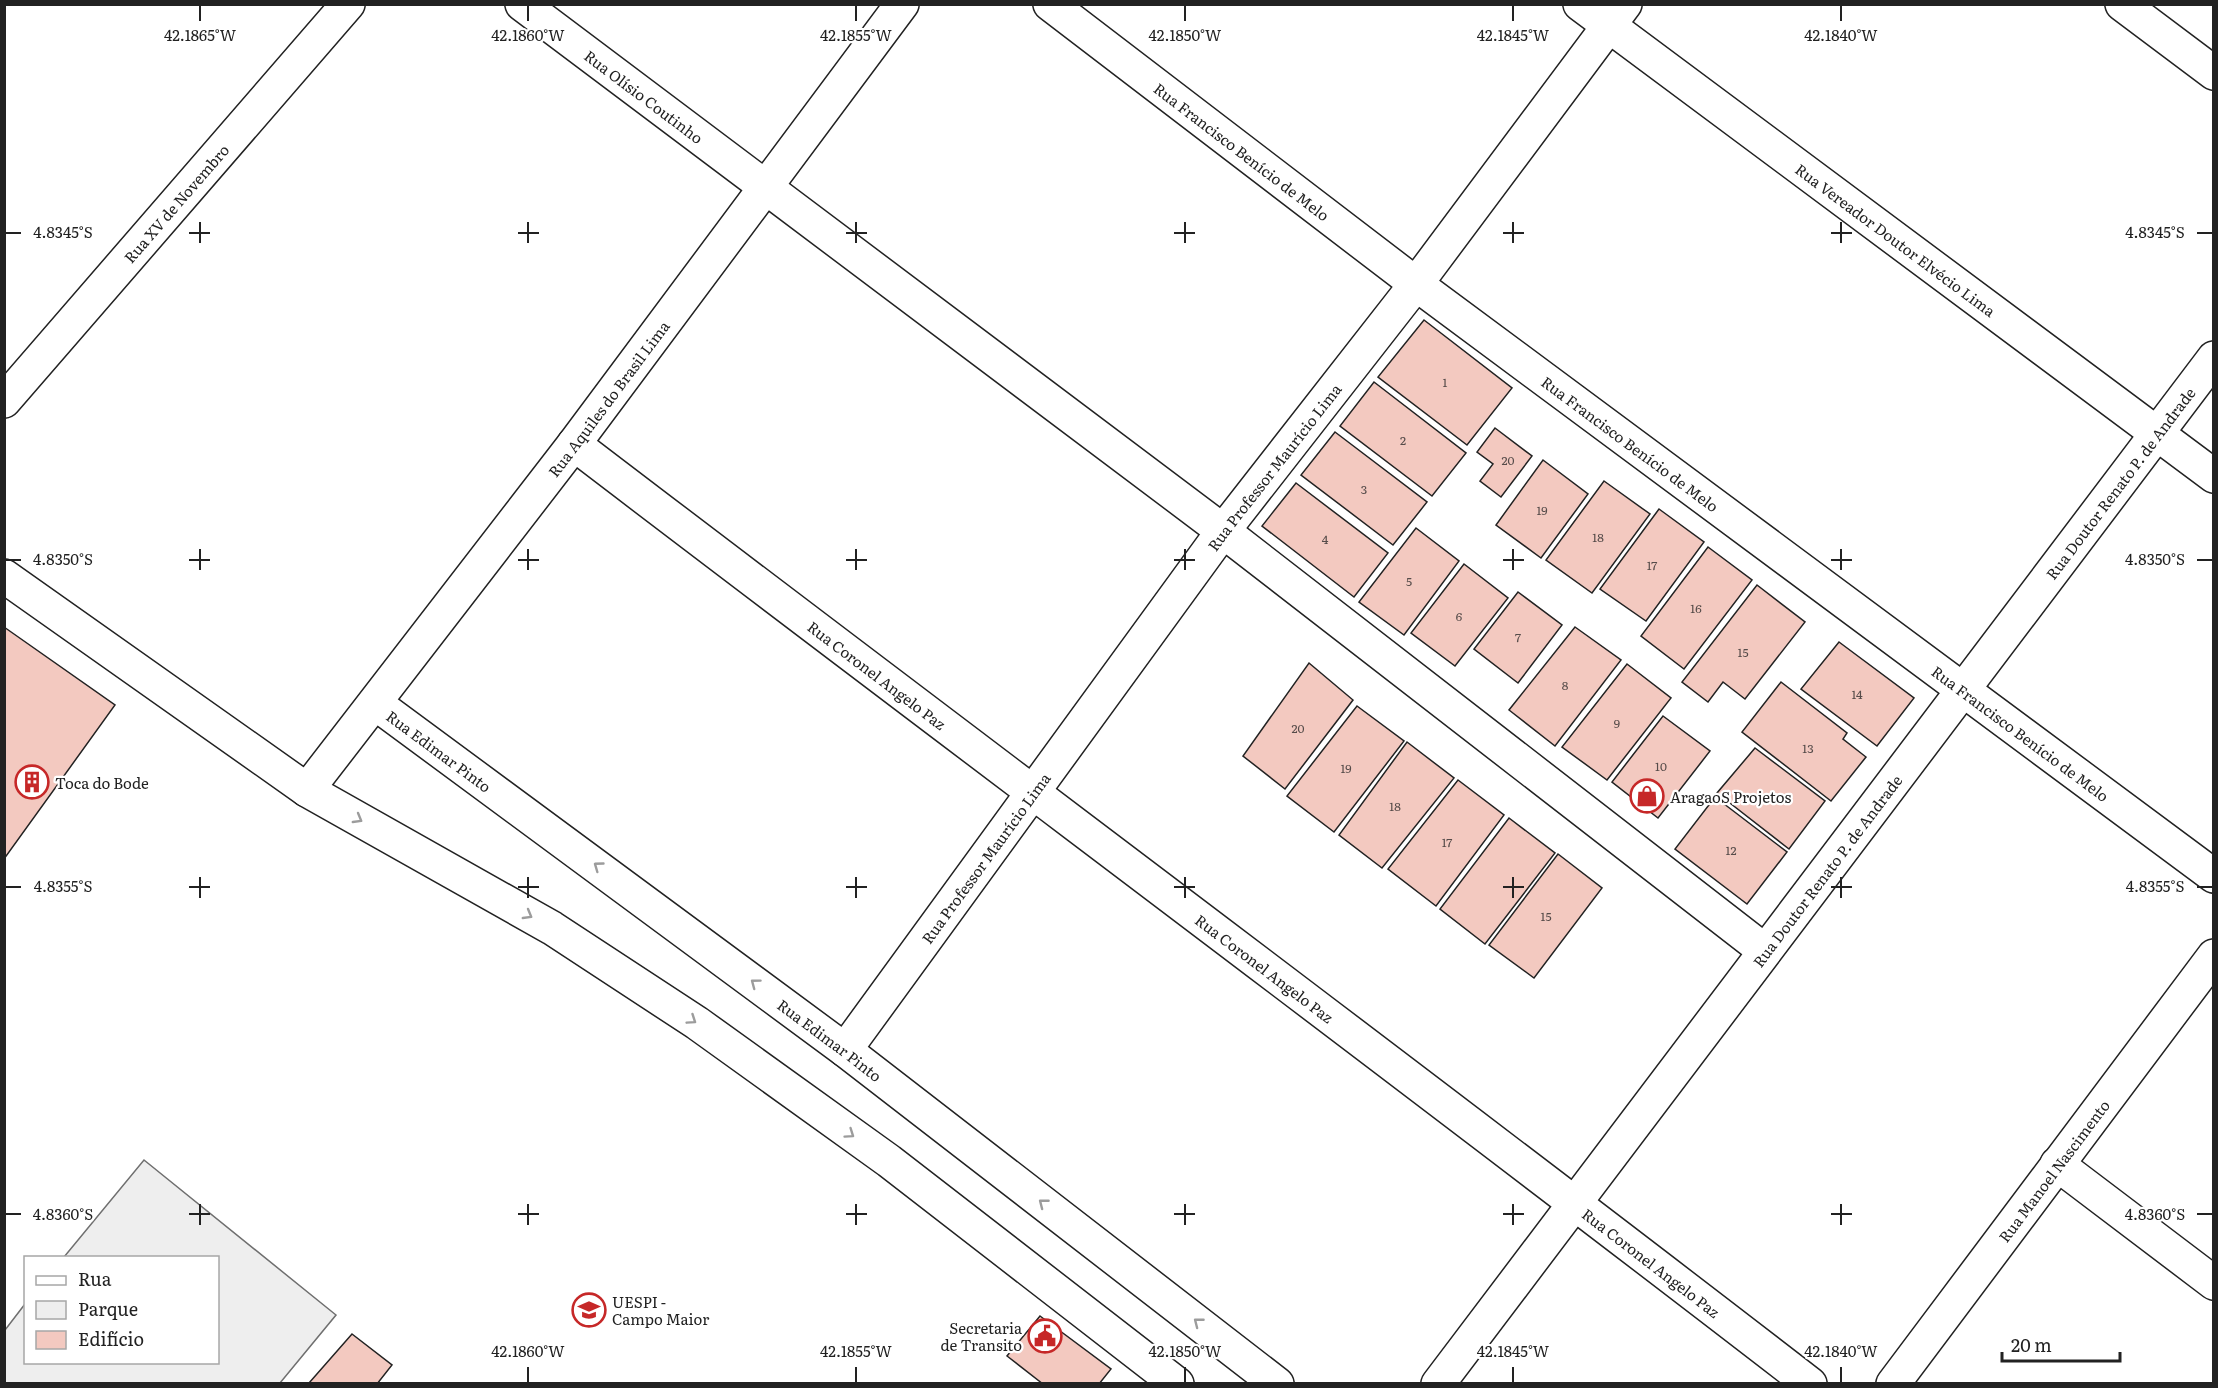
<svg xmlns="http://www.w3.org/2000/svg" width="2218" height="1388" font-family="Literata,serif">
<rect width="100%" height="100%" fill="#fff"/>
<path fill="#eee" stroke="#6f6f6f" stroke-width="1.5" d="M144,1160l192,155 -56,68h-275v-53l20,-26 1,58h192v-104l-154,-1z"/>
<g fill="#f3c9c0" stroke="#222" stroke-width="1.5">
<path d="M1424,320l88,68 -45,57 -89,-68z"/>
<path d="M1374,382l92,71 -34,43 -92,-70z"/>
<path d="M1495,428l37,28 -31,41 -21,-16 13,-17 -16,-12z"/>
<path d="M1335,432l92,70 -34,43 -92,-70z"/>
<path d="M1543,460l45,34 -47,64 -45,-33z"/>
<path d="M1604,481l46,33 -58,79 -46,-33z"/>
<path d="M1296,483l92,70 -34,44 -92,-71z"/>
<path d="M1659,509l45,33 -58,79 -46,-32z"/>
<path d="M1416,528l43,33 -55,74 -45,-33z"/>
<path d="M1708,547l44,33 -68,89 -43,-33z"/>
<path d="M1464,564l44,34 -53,68 -44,-33z"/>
<path d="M1757,585l48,37 -60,77 -22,-17 -15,20 -26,-20z"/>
<path d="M1518,592l44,33 -44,58 -44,-34z"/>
<path d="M4,627l111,78 -111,154z"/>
<path d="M1575,627l46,33 -66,86 -46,-36z"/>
<path d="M1839,642l75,56 -37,48 -76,-57z"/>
<path d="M1309,663l44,37 -68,89 -42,-33z"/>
<path d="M1627,664l44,34 -64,82 -45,-33z"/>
<path d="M1781,682l66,51 -4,6 23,18 -35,44 -89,-69z"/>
<path d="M1357,706l47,35 -70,91 -47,-36z"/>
<path d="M1663,716l47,35 -52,67 -46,-36z"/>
<path d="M1407,742l47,36 -72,90 -43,-33z"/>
<path d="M1755,748l70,53 -36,48 -72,-56z"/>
<path d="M1458,780l46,35 -68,91 -48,-37z"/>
<path d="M1715,797l72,55 -40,52 -72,-55z"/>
<path d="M1509,818l46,35 -70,91 -45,-35z"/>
<path d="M1558,854l44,34 -68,90 -45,-33z"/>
<path d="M1040,1316l71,53 -12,15h-56l-36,-28z"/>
<path d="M352,1334l40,31 -15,19 -68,-1z"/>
</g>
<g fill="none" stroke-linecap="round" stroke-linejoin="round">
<defs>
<g id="street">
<path id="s1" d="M522,4l701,527 542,420"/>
<path id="s2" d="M1050,4l366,280 798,592"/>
<path id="s3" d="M1580,4l634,472"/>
<path d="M2122,4l92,69"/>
<path id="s4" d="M4,401l344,-397"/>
<path id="s5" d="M574,444c411,314 826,623 1236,940"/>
<path d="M4,576l303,214 245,138 145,95 192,138 288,223"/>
<path id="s6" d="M375,703l470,347 432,334"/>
<path id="s7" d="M307,790l267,-346 328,-440"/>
<path id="s8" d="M845,1050l378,-519 193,-247 209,-280"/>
<path d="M2057,1164l157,119"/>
<path id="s9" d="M1438,1384l776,-1026"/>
<path id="s10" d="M1893,1384l321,-428"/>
</g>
</defs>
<use href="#street" stroke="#222" stroke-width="36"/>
<use href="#street" stroke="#fff" stroke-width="33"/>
</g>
<defs><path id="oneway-chevron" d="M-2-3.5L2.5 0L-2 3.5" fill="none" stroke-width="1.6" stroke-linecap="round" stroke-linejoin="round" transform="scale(1.5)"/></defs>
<g stroke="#9c9c9c">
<use href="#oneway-chevron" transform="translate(358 819) rotate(30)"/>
<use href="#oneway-chevron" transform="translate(598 866) rotate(-144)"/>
<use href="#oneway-chevron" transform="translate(528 915) rotate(30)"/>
<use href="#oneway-chevron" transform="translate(755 983) rotate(-143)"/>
<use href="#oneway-chevron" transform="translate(692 1020) rotate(34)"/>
<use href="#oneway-chevron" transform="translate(850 1134) rotate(35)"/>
<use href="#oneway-chevron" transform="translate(1043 1203) rotate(-142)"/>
<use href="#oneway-chevron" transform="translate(1198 1322) rotate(-142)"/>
</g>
<path fill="none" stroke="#222" stroke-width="2" d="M200,6v15M528,6v15M856,6v15M1185,6v15M1513,6v15M1841,6v15M200,222v21M528,222v21M856,222v21M1185,222v21M1513,222v21M1841,222v21M6,233h15M189,233h21M518,233h21M846,233h21M1174,233h21M1503,233h21M1831,233h21M2197,233h15M200,549v21M528,549v21M856,549v21M1185,549v21M1513,549v21M1841,549v21M6,560h15M189,560h21M518,560h21M846,560h21M1174,560h21M1503,560h21M1831,560h21M2197,560h15M200,877v21M528,877v21M856,877v21M1185,877v21M1513,877v21M1841,877v21M6,887h15M189,887h21M518,887h21M846,887h21M1174,887h21M1503,887h21M1831,887h21M2197,887h15M200,1204v21M528,1204v21M856,1204v21M1185,1204v21M1513,1204v21M1841,1204v21M6,1214h15M189,1214h21M518,1214h21M846,1214h21M1174,1214h21M1503,1214h21M1831,1214h21M2197,1214h15M528,1367v15M856,1367v15M1185,1367v15M1513,1367v15M1841,1367v15"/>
<defs>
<symbol id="building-ring" viewBox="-11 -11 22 22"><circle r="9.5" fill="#fff" stroke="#c62828" stroke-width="1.5"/><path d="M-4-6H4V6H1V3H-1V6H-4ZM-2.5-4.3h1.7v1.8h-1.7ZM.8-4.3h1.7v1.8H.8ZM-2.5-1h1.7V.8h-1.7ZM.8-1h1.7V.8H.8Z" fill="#c62828"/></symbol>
<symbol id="shop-ring" viewBox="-11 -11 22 22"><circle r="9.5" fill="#fff" stroke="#c62828" stroke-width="1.5"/><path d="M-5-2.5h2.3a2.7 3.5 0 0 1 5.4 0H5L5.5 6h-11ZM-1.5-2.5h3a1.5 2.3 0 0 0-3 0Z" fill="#c62828"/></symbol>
<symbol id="university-ring" viewBox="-11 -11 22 22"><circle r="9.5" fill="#fff" stroke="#c62828" stroke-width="1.5"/><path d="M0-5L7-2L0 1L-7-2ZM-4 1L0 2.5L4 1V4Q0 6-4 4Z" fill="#c62828"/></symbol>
<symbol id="civic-ring" viewBox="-11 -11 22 22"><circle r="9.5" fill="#fff" stroke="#c62828" stroke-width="1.5"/><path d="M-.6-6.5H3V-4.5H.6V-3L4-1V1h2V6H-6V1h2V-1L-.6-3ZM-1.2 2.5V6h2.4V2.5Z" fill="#c62828"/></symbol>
</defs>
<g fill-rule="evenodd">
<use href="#building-ring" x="13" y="763" width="38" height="38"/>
<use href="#shop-ring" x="1628" y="777" width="38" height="38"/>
<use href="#university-ring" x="570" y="1291" width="38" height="38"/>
<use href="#civic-ring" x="1026" y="1317" width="38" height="38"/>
</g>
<g text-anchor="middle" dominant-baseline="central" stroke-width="4.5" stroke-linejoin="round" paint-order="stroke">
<g font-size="12" fill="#564c4a">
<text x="1445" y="382">1</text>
<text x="1403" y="440">2</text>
<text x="1508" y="460">20</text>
<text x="1364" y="489">3</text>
<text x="1542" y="510">19</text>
<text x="1598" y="537">18</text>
<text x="1325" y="539">4</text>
<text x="1652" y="565">17</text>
<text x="1409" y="581">5</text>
<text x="1696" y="608">16</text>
<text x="1459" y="616">6</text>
<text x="1518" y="637">7</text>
<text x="1743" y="652">15</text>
<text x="1565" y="685">8</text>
<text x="1857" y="694">14</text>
<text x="1617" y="723">9</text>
<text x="1298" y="728">20</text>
<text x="1808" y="748">13</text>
<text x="1661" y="766">10</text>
<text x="1346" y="768">19</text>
<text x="1395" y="806">18</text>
<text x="1447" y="842">17</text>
<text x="1731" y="850">12</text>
<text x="1546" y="916">15</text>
</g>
<g font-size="15" fill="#222" stroke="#fff">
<text stroke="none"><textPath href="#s1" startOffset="153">Rua Olísio Coutinho</textPath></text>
<text stroke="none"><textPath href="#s2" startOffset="242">Rua Francisco Benício de Melo</textPath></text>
<text stroke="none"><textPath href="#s4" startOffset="262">Rua XV de Novembro</textPath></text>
<text stroke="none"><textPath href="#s3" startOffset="394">Rua Vereador Doutor Elvécio Lima</textPath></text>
<text stroke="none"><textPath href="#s7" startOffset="494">Rua Aquiles do Brasil Lima</textPath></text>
<text stroke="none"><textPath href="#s2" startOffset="728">Rua Francisco Benício de Melo</textPath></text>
<text stroke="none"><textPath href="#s8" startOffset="724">Rua Professor Maurício Lima</textPath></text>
<text stroke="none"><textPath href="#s9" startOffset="1130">Rua Doutor Renato P. de Andrade</textPath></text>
<text stroke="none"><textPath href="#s5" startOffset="381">Rua Coronel Angelo Paz</textPath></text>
<text stroke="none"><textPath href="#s2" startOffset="1214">Rua Francisco Benício de Melo</textPath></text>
<text stroke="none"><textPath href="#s6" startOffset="80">Rua Edimar Pinto</textPath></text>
<text stroke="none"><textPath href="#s8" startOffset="238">Rua Professor Maurício Lima</textPath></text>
<text stroke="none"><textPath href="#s9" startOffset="644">Rua Doutor Renato P. de Andrade</textPath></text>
<text stroke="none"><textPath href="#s5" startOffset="867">Rua Coronel Angelo Paz</textPath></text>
<text stroke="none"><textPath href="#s6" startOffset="566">Rua Edimar Pinto</textPath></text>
<text stroke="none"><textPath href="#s10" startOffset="267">Rua Manoel Nascimento</textPath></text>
<text stroke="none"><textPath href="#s5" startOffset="1353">Rua Coronel Angelo Paz</textPath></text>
</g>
<g font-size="15" fill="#222" stroke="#fff" text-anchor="start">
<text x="55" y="782">Toca do Bode</text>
<text x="1670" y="796">AragaoS Projetos</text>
<text x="612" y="1301">UESPI -<tspan x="612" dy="17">Campo Maior</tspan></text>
<text x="1022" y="1327" text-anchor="end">Secretaria<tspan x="1022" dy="17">de Transito</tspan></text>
</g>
</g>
<g font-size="15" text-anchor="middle" fill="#222" stroke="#fff" stroke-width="4.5" stroke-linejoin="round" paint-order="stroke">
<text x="200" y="41">42.1865°W</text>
<text x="528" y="41">42.1860°W</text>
<text x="856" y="41">42.1855°W</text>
<text x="1185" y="41">42.1850°W</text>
<text x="1513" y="41">42.1845°W</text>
<text x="1841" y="41">42.1840°W</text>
<text x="63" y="238">4.8345°S</text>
<text x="2155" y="238">4.8345°S</text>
<text x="63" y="565">4.8350°S</text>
<text x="2155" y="565">4.8350°S</text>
<text x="63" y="892">4.8355°S</text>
<text x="2155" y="892">4.8355°S</text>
<text x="63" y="1220">4.8360°S</text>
<text x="2155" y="1220">4.8360°S</text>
<text x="528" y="1357">42.1860°W</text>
<text x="856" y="1357">42.1855°W</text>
<text x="1185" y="1357">42.1850°W</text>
<text x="1513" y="1357">42.1845°W</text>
<text x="1841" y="1357">42.1840°W</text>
</g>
<rect width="2218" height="1388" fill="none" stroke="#222222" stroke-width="12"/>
<rect x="24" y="1256" width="195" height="108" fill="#ffffff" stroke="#a7a7a7" stroke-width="1.5"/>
<rect x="36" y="1276" width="30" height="9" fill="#ffffff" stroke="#a7a7a7" stroke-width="1.5"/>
<text x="78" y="1286" font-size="18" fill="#222222">Rua</text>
<rect x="36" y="1301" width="30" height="18" fill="#eeeeee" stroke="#a7a7a7" stroke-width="1.5"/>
<text x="78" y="1316" font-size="18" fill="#222222">Parque</text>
<rect x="36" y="1331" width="30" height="18" fill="#f3c9c0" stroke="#a7a7a7" stroke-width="1.5"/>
<text x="78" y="1346" font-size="18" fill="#222222">Edifício</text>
<path d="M2002 1352v9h118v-9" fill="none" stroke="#222222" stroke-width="3"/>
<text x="2011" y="1352" font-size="18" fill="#222222" stroke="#ffffff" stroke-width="4.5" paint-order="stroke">20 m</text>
</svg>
